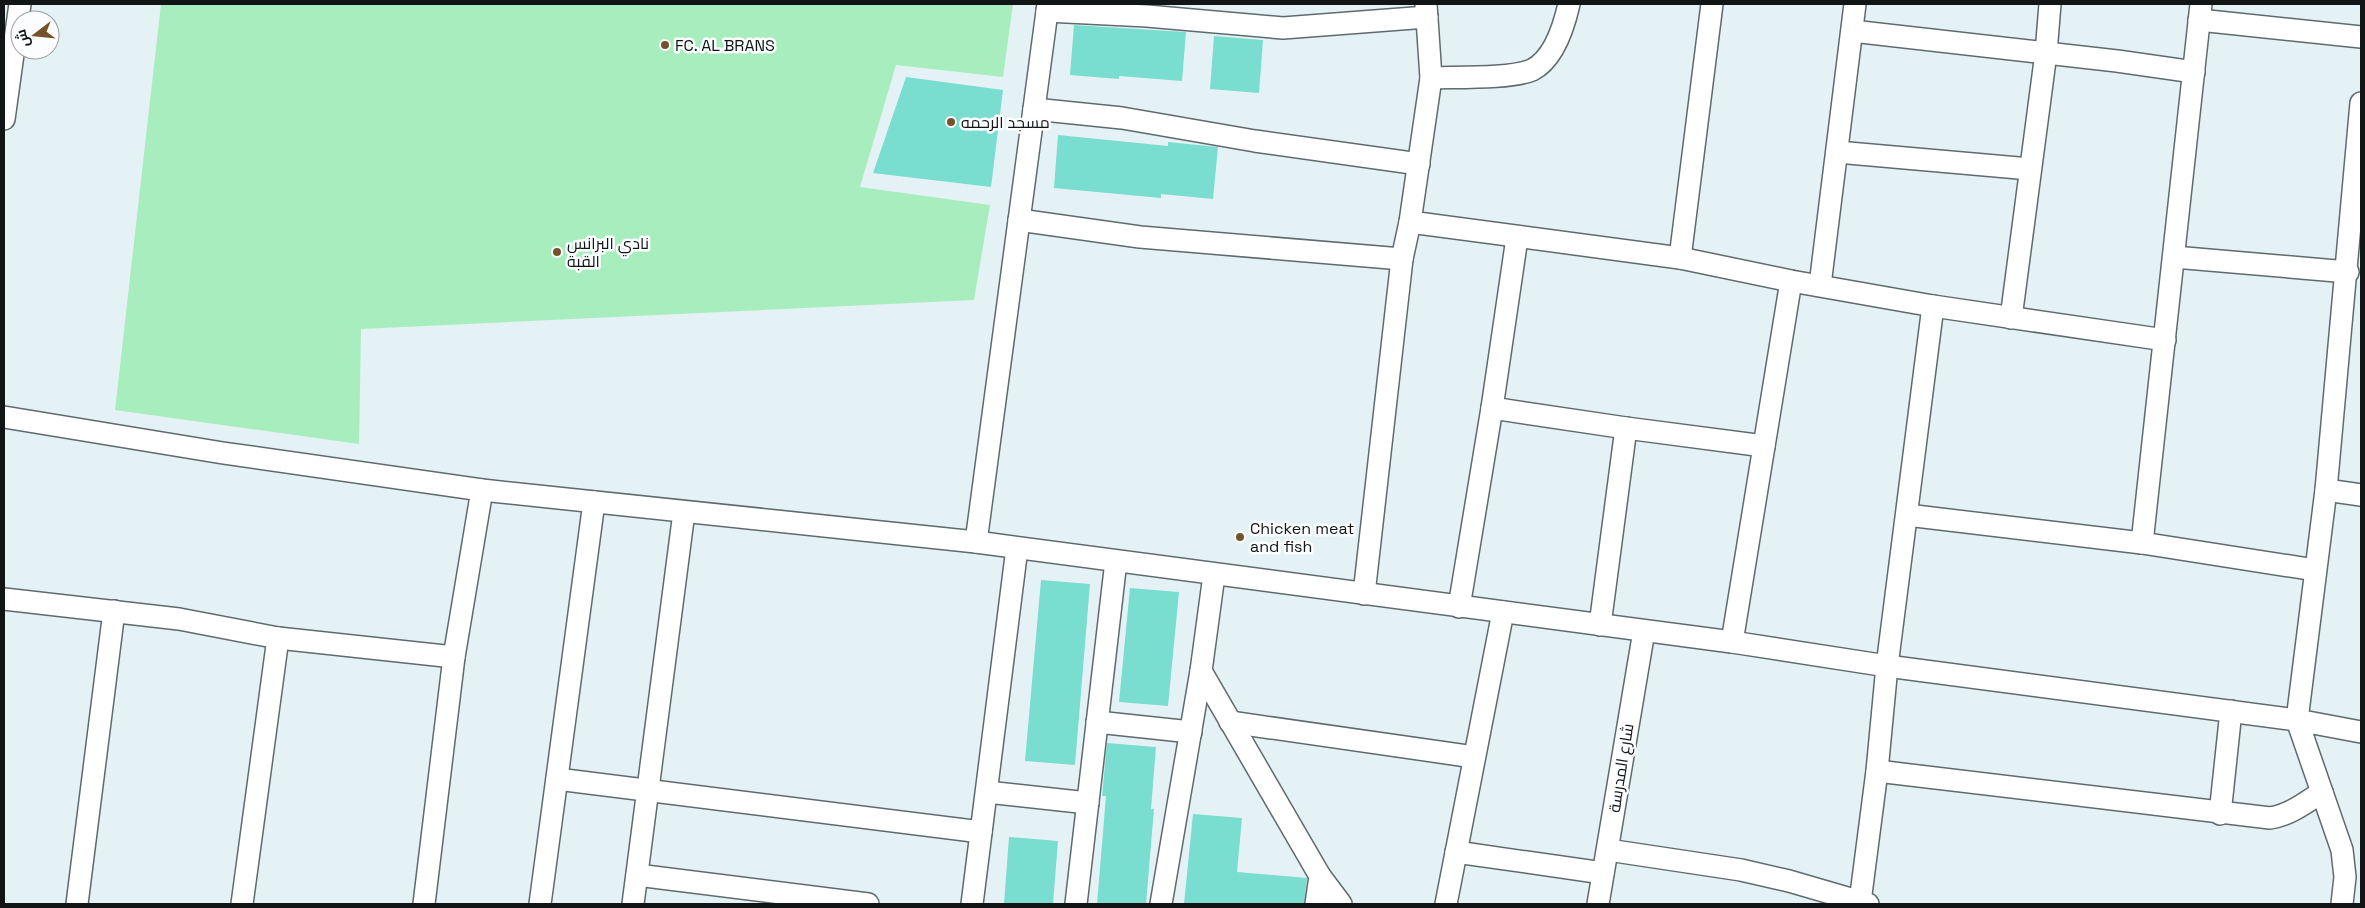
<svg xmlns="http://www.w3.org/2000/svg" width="2365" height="908" font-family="'Space Grotesk',Cairo,sans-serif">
<rect width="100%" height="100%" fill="#e5f2f5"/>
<path fill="#a8edbe" d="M161,4h852l-10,73 -107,-12 -36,122 130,18 -16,95 -613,29 -2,115 -244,-34z"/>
<g fill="#79ddcf">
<path d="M1074,25l112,7 -4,49 -63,-5v3l-49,-4z"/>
<path d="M1214,36l49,4 -4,53 -49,-4z"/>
<path d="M906,77l97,13 -12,97 -118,-14z"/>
<path d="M1058,135l110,11v-4l50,5 -5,52 -52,-5v4l-107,-10z"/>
<path d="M1041,580l49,4 -15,181 -50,-4z"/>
<path d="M1130,588l49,4 -11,114 -49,-4z"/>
<path d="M1107,743l49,4 -5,62h3l-8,95h-49l9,-108h-4z"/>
<path d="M1193,814l49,4 -5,54 70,6 -3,26h-120z"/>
<path d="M1009,837l49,4 -5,63h-49z"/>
</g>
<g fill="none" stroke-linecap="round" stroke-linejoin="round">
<defs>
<g id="minor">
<path d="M1047,11l100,5 136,12 144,-11"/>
<path d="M2199,20l162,17"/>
<path d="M1852,31l265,30 77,11"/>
<path d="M1431,78c25,-1 80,1 101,-8 22,-11 32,-44 37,-66"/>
<path d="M1034,109l88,9 133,23 164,23"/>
<path d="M4,119l16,-115"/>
<path d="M1837,152l193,17"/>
<path d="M1019,220l121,17 262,22"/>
<path d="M1410,222l21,-144 -5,-74"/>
<path d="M2174,257l174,15"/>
<path d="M1680,258l32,-254"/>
<path d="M1820,285l35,-281"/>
<path d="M1933,306l232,34"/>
<path d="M2011,318l35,-265 4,-49"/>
<path d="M1492,408l134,20 138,18"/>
<path d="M4,417l219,36 259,37 494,52 756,100 155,24 410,54 29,-230 35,-387"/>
<path d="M2326,490l35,5"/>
<path d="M1907,515l235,28 173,27"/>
<path d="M976,542l72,-538"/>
<path d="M2142,543l59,-539"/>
<path d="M1214,575l-13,96 119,205 -4,28"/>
<path d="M1364,594l38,-335 8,-37 270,36 111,23 142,25 -46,360 -10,105 -17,131"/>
<path d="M4,599l175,20 99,19 176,19"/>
<path d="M1459,607l33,-199 25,-170"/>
<path d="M1600,625l26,-197"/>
<path d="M1732,642l59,-361"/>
<path d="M1097,722l94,10"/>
<path d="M1230,722l244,35"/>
<path d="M1877,771l393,47c20,-3 35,-15 52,-26"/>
<path d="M557,779l424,53"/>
<path d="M987,792l101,11"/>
<path d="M2220,814l11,-103"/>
<path d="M1608,850l133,20 48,11 79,23"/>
<path d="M1456,852l147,21"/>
<path d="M637,875l231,29"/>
<path d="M1320,876l21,28"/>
<path d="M77,904l37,-293"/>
<path d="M242,904l36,-266"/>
<path d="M424,904l30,-247 28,-167"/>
<path d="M540,904l54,-402"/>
<path d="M633,904l51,-392"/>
<path d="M972,904l45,-356"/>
<path d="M1076,904l40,-343"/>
<path d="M1161,904l40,-233"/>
<path d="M1446,904l57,-292"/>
<path d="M1598,904l46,-273"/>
<path d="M2342,904l3,-27 -3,-27 -45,-130 64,12"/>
</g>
</defs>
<use href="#minor" stroke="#5f6a6d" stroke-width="24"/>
<use href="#minor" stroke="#fff" stroke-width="21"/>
</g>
<g fill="#75522b" stroke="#fbfdfe" stroke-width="2">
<circle cx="665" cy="45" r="5"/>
<circle cx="951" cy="122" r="5"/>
<circle cx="557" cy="252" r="5"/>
<circle cx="1240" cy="537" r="5"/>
</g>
<g text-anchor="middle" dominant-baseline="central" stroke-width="5" stroke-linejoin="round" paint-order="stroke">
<g font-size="16" fill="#111516" stroke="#fbfdfe" text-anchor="start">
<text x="675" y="45">FC. AL BRANS</text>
<text x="961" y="122">مسجد الرحمه</text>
<text x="567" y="243">نادي البرانس<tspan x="567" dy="18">القبة</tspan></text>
<text x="1250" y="528">Chicken meat<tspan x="1250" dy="18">and fish</tspan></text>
</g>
<g font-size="16" fill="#111516" stroke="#fbfdfe">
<text transform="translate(1621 768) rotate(-81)">شارع المدرسة</text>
</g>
</g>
<rect width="2365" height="908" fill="none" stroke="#111516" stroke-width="10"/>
<g transform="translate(35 35) rotate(254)"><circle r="24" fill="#fbfdfe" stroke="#9da0a1"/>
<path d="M0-4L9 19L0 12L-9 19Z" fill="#75522b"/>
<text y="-8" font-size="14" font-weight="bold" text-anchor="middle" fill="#111516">ش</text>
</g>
</svg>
